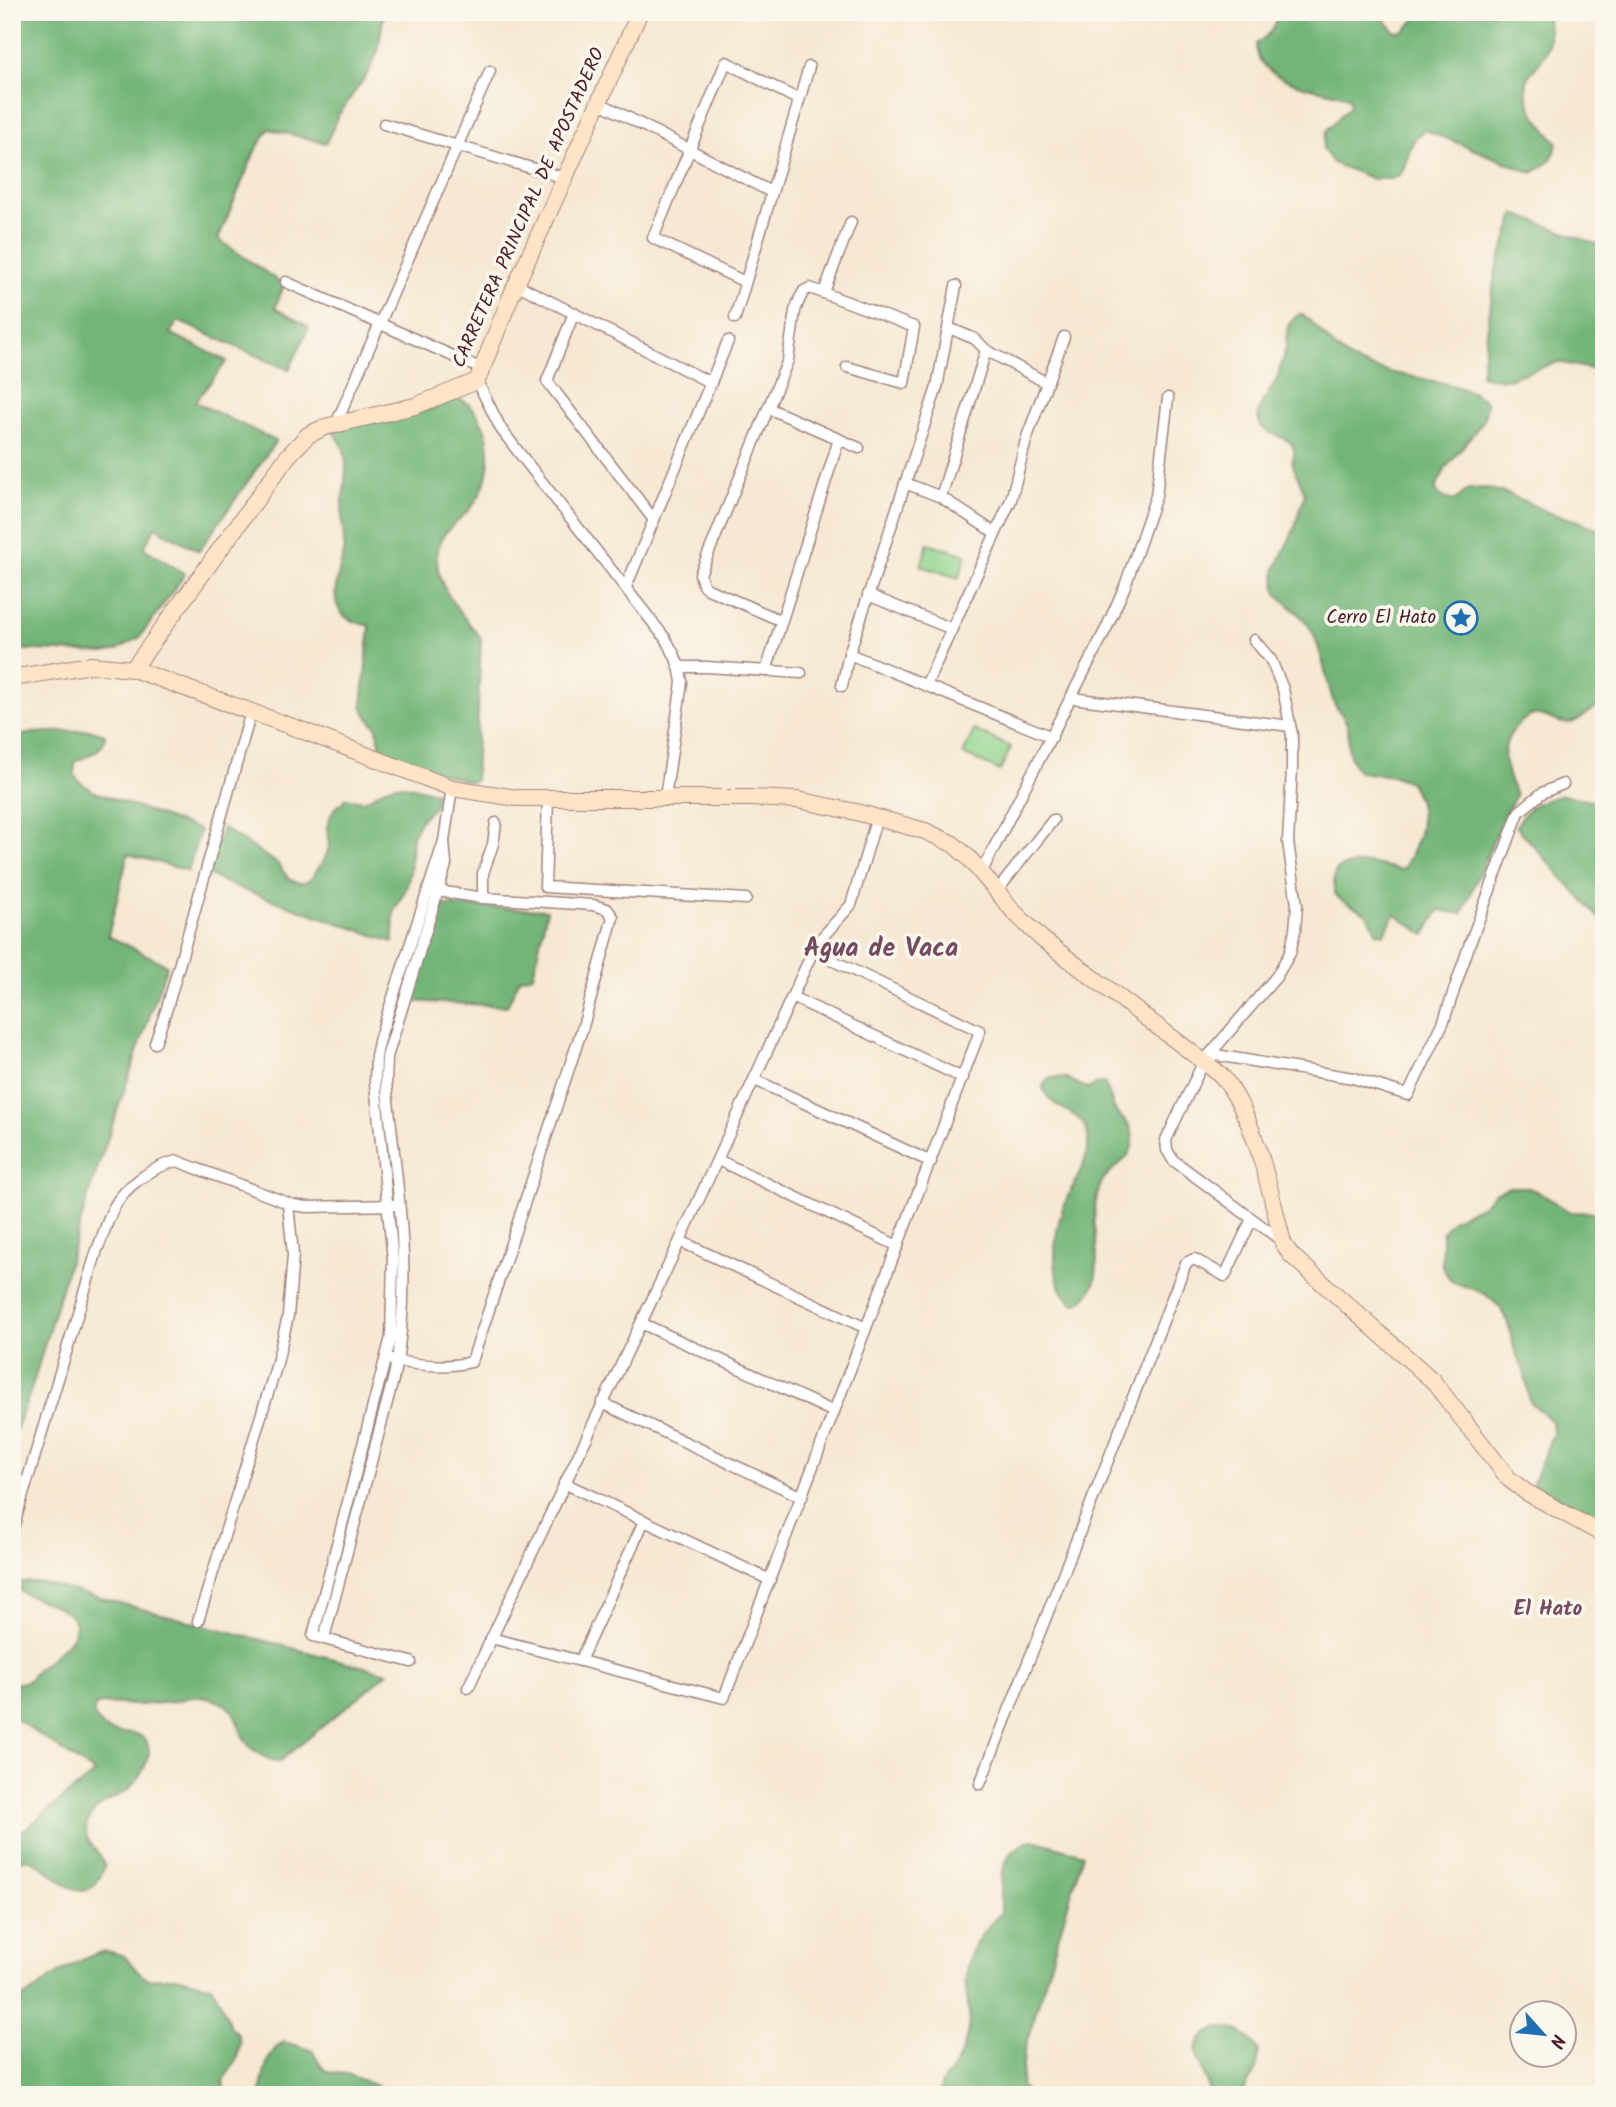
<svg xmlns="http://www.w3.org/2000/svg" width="1616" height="2107" font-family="Kalam,sans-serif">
<rect width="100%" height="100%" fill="#fbf7ec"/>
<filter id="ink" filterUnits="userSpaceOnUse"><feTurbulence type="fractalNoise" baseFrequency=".0143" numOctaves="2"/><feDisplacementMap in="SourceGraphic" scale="14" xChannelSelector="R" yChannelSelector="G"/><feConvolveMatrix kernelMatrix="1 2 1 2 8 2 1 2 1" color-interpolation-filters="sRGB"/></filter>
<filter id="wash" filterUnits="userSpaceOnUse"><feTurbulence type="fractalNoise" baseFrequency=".00686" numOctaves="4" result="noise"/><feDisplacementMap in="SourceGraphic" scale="28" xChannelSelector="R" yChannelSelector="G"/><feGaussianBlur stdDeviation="1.57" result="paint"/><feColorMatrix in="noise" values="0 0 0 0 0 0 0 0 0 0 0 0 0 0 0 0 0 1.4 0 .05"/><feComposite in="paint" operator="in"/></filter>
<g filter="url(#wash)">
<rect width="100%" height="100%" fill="#f6e8d2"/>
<g fill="#8ed38c" stroke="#6c795c" stroke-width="2">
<path d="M928,543l38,12 -7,23 -38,-12z"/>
<path d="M974,730l37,17 -11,24 -37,-17z"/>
</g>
<g fill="#72b578" stroke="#5e6a52" stroke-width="2">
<path d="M12,12h372l-6,39 -10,22 -29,41 -13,29 -57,-14 -14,22 -37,88 66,46 -9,23 34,19 -20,43 -111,-49 -8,12 57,28 -32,41 81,39 -77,110 -44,-24 -11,21 41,26 -45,63 -23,13 -13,3 -90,-4 4,-42 -6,-15z"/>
<path d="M1276,12h108v7l11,13 9,-1 12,-12 2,-7h127c6,20 7,35 -7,53 -3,4 -9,8 -10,13 -8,23 15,49 29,64 -2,18 -10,21 -24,31l-108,-43c-17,10 -16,28 -24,44l-10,5h-18l-40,-16 -10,-14 3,-18 24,-25 -1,-9c-29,-9 -93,-13 -93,-53 13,-10 20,-14 20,-32z"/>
<path d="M1515,214l89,33v121l-13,1 -33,-7 -51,17 -18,-1 -8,-3 14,-101z"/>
<path d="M1300,314l6,3c15,14 30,35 48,44 31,16 118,19 133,43l-3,16 -38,48 -11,21c5,8 10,11 20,11l14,-11 18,-1 21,6 44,20 26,7 26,11v173c-15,2 -20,15 -34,18 -12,2 -20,-7 -31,-8 -8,-1 -15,4 -20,9 -23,22 -15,45 -3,71l-13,24 -41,95 -23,-4 -14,25 -30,-21 -11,20 -8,-2c-10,-30 -21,-18 -42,-38v-16l2,-8 8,-4 25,-3 34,7c17,-31 27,-54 7,-88l-16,-6 -35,-4c-19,-25 -5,-31 -13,-50 -3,-7 -9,-12 -12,-19 -8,-23 -11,-49 -22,-72 -9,-17 -25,-25 -36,-39l-1,-22 18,-38 12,-38 -13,-32c12,-31 -28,-21 -33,-41 -5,-16 14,-29 18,-43 3,-10 8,-22 9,-32 2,-17 -2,-23 14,-32z"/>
<path d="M457,399c13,2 17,10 23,20 16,28 10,68 -12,92 -13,13 -29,22 -31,42 -2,35 24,60 44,85l-6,143 -6,1 -87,-28 -5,-26 -12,-15 -3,-8 8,-79c-7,-2 -15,-3 -21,-7 -26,-16 -7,-48 -5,-71 1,-13 -3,-26 -2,-38 1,-26 13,-59 -10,-79l31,-9 59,-10z"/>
<path d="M92,730l13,4c-1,19 -16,20 -30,28l-1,13 7,8 14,9 105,38 -12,41 -60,-17 -20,82 59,29 -76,222 -58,197 -21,57v-704l21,-4z"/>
<path d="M395,785h9l33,8 -3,14 -13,12 -9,17 -2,37 -4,16 -12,22 -1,31 -158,-55 -30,-14 18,-45 55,36 10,14 7,4 9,1 7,-4 15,-23 3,-9 -2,-19 2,-9 4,-8 13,-13 18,3 22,-13z"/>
<path d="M1562,795l27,5 15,-1v125l-88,-98c16,-24 18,-23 46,-31z"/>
<path d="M439,905l108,5 -14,65 -13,3 -13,28 -98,-5z"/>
<path d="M1057,1077l9,1 22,11 8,-5 8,-1c6,8 6,16 10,25 5,12 18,12 19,30 1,22 -20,27 -30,42 -5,7 -6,18 -8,26 -4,28 16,85 -20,98 -28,-16 -21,-70 -12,-96 8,-23 28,-46 25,-72 -3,-27 -40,-24 -45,-50l5,-7z"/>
<path d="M1510,1187h16l15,6 27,19 36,1v306l-72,-34 21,-52 -1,-12 -22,-19 -6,-32 -8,-15 -8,-32 -8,-16 -15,-13 -34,-13 -9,-14v-34l11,-14 30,-14 11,-12z"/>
<path d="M22,1582h17l349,91 -108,88c-12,1 -28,-10 -35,-21 -8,-12 -6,-27 -21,-36 -8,-4 -17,-7 -26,-7 -10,-1 -17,3 -26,5 -11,1 -22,2 -32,3 -15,1 -28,-4 -43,0l-4,7c14,36 44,10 54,31 7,14 -9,39 -20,47 -15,11 -39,16 -41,39 -1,16 15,22 19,36 -19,55 -47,7 -72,-4 -7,-4 -14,-1 -21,2v-24l83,-66 -83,-57v-32c4,-1 12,-1 16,-4 4,-2 7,-9 11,-12 11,-11 45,-30 34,-50 -7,-12 -39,-18 -53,-27z"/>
<path d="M1033,1840l50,14 -59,198 -3,34 8,9h-91c5,-18 8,-15 16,-28 8,-11 14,-32 15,-46 1,-10 -2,-22 -3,-32 -3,-32 13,-55 35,-76 1,-33 -5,-60 32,-73z"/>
<path d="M107,1951l17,5 18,20 8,3 26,-2 35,9 10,17 10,25 6,5 3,9 -3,17 -14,22 2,14h-213v-95c18,-2 25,-13 39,-22 11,-8 44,-26 56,-27z"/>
<path d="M1217,2028c23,0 30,4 42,24l-3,17 -14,26h-34c3,-28 -33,-44 9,-67z"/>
<path d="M284,2042l28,8 10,17 6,5 19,2 52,21h-139c3,-18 6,-44 24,-53z"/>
</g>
</g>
<g filter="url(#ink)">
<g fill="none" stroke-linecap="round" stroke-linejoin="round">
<defs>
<g id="street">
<path d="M622,12l15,6"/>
<path d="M600,103l171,89"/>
<path d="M384,124l181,54"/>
<path d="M286,282l196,87"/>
<path d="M745,282l-92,-44 73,-176 73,38"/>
<path d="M516,284l195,99"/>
<path d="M824,292l27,-70"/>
<path d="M574,313l-27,68 107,139"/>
<path d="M735,318l74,-251"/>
<path d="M949,328l26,11 11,11 61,33"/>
<path d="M477,381l24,48 19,25 145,184c9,15 15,26 17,44l-17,116"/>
<path d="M768,408l91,40"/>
<path d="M336,424l154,-353"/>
<path d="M905,483l36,14 54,36"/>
<path d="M941,497l45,-147"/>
<path d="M626,587l102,-246"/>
<path d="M868,595l84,34"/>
<path d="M782,621l-74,-32 -5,-4 -3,-11 88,-214 7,-49 5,-13 4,-7 6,-3 104,39 -10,56 -57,-16"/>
<path d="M1254,640l17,20 12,29 9,46v34l-4,73 9,63 -2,26 -5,22 -14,24 -72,84 -38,79 1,10 6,10 109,81"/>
<path d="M849,654l203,83"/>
<path d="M680,667h27l94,6"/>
<path d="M766,671l73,-232"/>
<path d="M926,685l85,-185 15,-60 38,-103"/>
<path d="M842,686l7,-32 88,-267 19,-101"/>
<path d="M1072,698l218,28"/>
<path d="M548,798l-3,89 201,12"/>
<path d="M981,873l125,-244 19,-43 31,-90 12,-98"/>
<path d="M997,891l56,-71"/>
<path d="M483,898v-25l10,-29 3,-21"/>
<path d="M792,997l171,81"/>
<path d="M155,1043l12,-35 84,-296"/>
<path d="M1210,1054l143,24 55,17 35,-72 26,-77 50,-134 23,-19 21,-9"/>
<path d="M755,1080l176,82"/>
<path d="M718,1160l180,86"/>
<path d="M680,1241l186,87"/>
<path d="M641,1323l193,89"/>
<path d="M392,1360c24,5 55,8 79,2l2,-4 111,-335 29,-106 -6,-8 -14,-4 -110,-7 -51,-8"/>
<path d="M602,1403l200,94"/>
<path d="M564,1483l206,97"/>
<path d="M12,1531l85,-281c6,-14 10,-29 17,-43 11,-21 40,-41 63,-46l116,44 14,2 87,-2"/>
<path d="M198,1621l78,-254 12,-51 5,-61 -5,-51"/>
<path d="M324,1638l70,-262c21,-97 2,-196 -8,-294l1,-25 59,-192 -2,-24"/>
<path d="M491,1638l233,60 256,-667 -167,-80"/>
<path d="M580,1661l64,-140"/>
<path d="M411,1662l-98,-26 78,-299 2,-77 -18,-177 1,-27 4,-19 64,-196 8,-53"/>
<path d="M468,1688l209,-441 136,-296 4,-8 34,-38 26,-88"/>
<path d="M980,1784l206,-521 8,-4 31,17 27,-57"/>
</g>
<g id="secondary">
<path d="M133,669l155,-213 20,-21 17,-8 90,-21 62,-25 34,-85 129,-284"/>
<path d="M12,678l79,-13 42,4 168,61 151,58 65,10h234l47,2 58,12 69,19 28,13 16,14 45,54 28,27 178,135c35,40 50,117 63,169l8,12 141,125 77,99 17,13 78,43"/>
</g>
</defs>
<use href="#street" stroke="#a0847e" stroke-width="13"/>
<use href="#secondary" stroke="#a0847e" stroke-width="18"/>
<use href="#street" stroke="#fff" stroke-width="10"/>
<use href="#secondary" stroke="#ffe4c6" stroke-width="16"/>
</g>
</g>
<defs>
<symbol id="sight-ring" viewBox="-11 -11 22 22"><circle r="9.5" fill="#fbf7ec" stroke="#1f6fb2" stroke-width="1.5"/><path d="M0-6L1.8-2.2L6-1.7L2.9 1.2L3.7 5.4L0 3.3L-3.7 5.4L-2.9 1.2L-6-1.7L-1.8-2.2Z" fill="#1f6fb2"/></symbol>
</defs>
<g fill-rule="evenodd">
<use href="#sight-ring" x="1442" y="599" width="38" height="38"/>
</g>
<g text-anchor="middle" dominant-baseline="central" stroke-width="7" stroke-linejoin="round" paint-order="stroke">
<g font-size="19" fill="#4a1f2b" stroke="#fbf7ec">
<text transform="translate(529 208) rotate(-66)">CARRETERA PRINCIPAL DE APOSTADERO</text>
</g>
<g font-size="19" fill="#4a1f2b" stroke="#fbf7ec" text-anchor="end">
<text x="1436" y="618">Cerro El Hato</text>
</g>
<g font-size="21" font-weight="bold" fill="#744b61" stroke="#fbf7ec">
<text x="1548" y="1609">El Hato</text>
</g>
<g font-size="26" font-weight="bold" fill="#744b61" stroke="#fbf7ec">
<text x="881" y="949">Agua de Vaca</text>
</g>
</g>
<rect width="1616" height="2107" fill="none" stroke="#fbf7ec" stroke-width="42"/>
<g transform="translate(1543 2034) rotate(117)"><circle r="33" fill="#fbf7ec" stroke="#b4a19f" stroke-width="2"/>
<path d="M0-5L12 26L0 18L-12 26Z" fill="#1f6fb2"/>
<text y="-10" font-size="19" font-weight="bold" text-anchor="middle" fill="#4a1f2b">N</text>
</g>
</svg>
